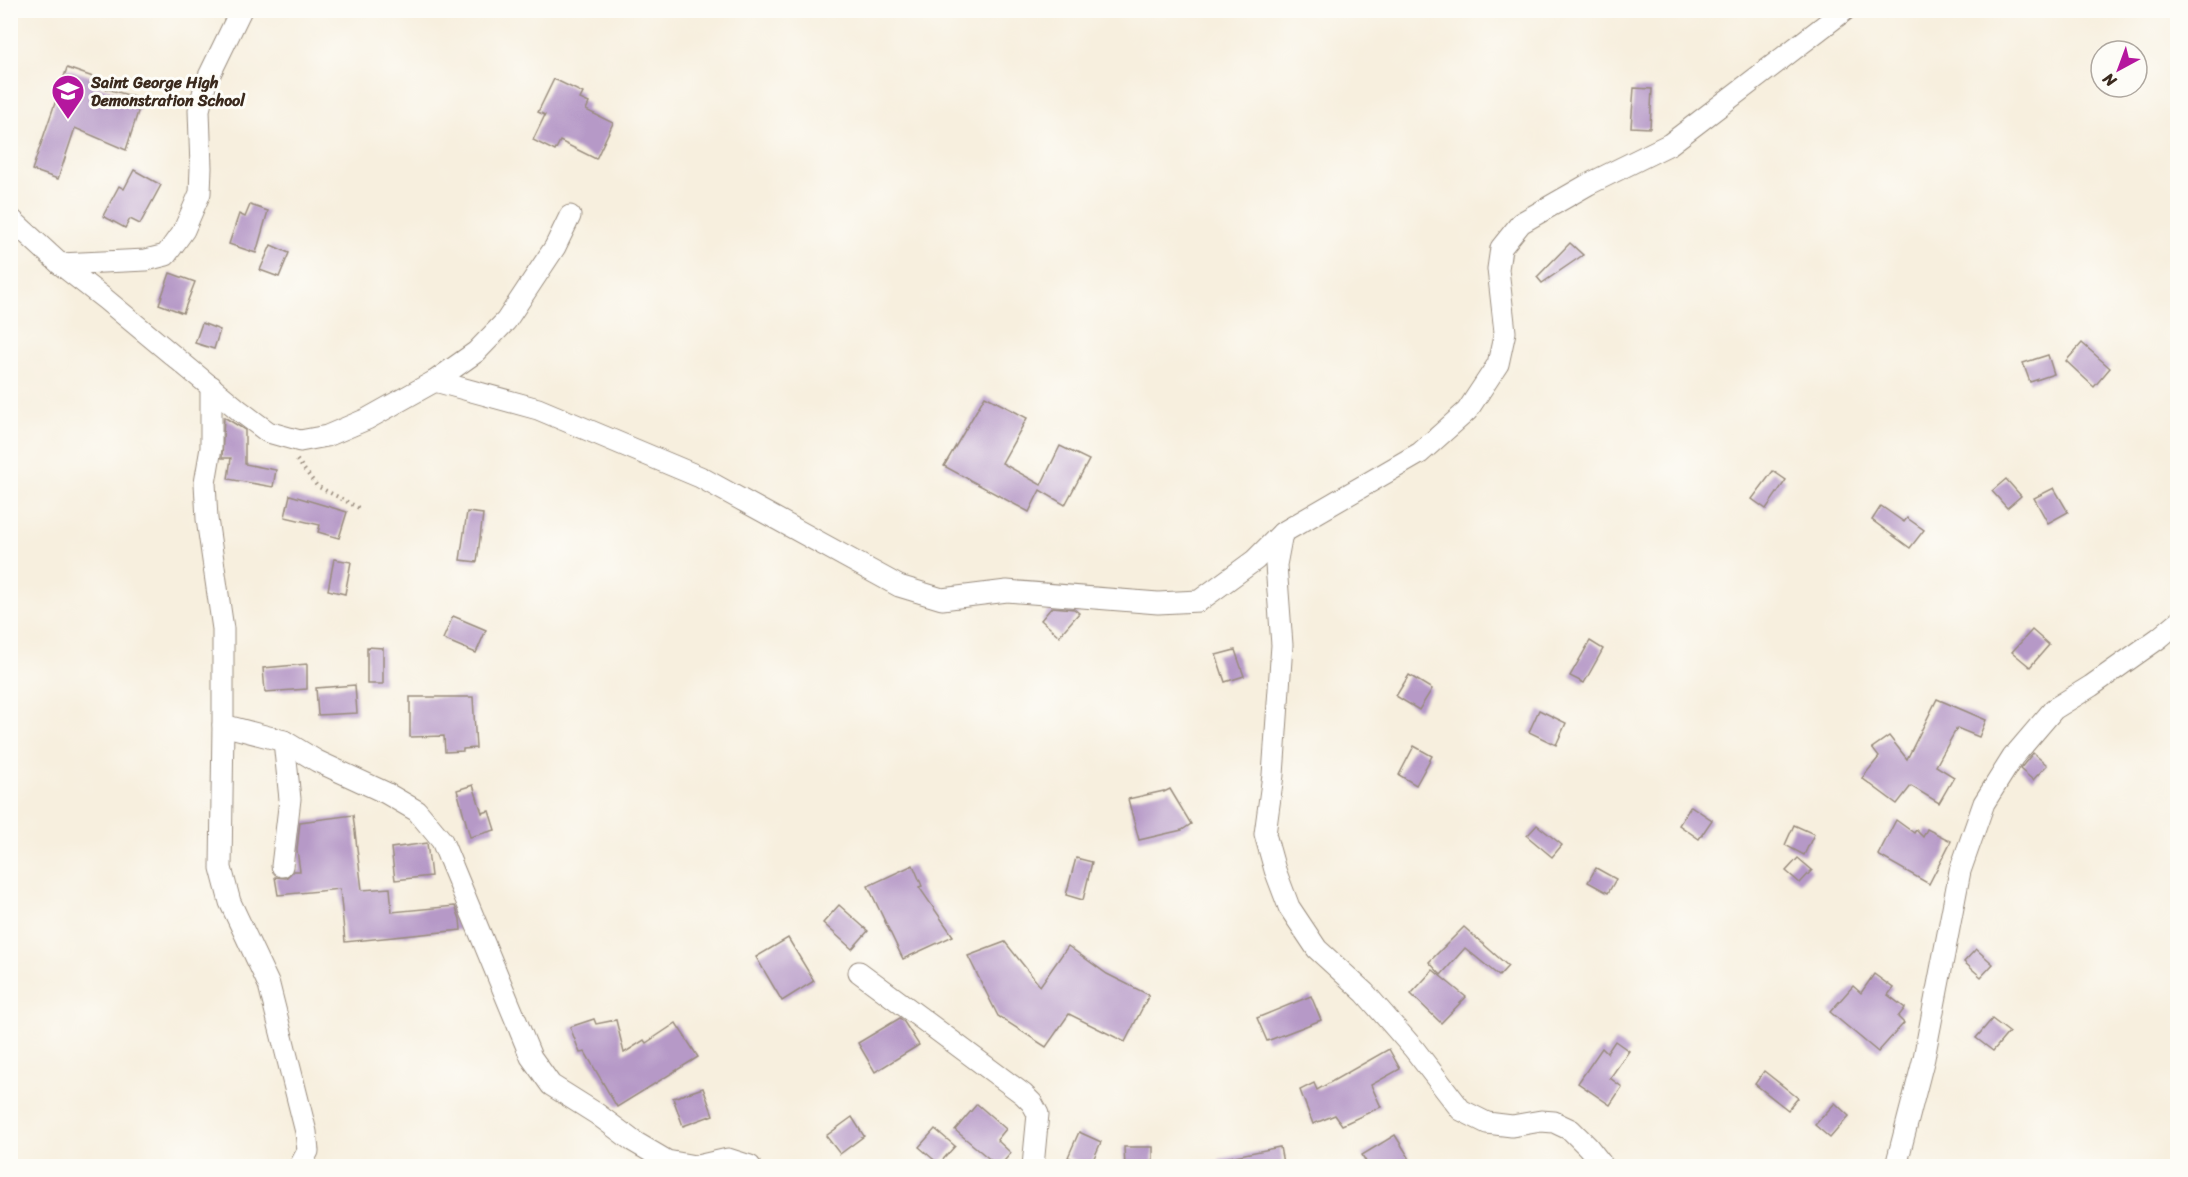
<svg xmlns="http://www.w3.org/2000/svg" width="2188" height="1177" font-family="Sriracha,sans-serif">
<rect width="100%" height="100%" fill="#fdfcf7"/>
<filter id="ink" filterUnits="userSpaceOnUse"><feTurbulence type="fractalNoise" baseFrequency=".0167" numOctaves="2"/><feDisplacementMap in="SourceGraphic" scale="12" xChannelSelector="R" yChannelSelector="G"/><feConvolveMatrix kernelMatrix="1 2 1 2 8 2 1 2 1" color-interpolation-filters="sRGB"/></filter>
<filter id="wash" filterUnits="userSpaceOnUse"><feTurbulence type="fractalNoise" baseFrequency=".008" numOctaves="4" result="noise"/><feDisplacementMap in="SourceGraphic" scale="24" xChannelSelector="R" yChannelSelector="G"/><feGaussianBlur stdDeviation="1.35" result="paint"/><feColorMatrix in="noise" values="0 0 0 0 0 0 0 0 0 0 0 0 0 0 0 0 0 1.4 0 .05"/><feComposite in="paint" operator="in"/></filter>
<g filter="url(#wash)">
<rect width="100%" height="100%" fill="#f7efde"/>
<g id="blocks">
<g fill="#b699c7">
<path d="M67,68l26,9 -3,7 52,15 -16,51 -51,-22 -17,51 -26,-9z"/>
<path d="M554,79l29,14 -3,6 9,4 -3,7 27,13 -17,36 -36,-18 -5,10 -22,-11 12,-25 -7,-3z"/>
<path d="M1634,88l18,1 -2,39 -19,-1z"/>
<path d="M134,170l27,15 -21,39 -10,-5 -5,9 -22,-12 16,-30 5,3z"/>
<path d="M250,205l18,6 -12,42 -27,-9 10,-30 6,3z"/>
<path d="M1570,243l13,12 -41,28 -5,-6z"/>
<path d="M271,245l18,8 -10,24 -19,-7z"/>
<path d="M170,273l25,9 -12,31 -24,-9z"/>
<path d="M202,323l18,7 -6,19 -19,-6z"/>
<path d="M2082,343l28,25 -16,19 -28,-26z"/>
<path d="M2048,355l6,19 -24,8 -7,-19z"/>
<path d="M985,396l42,22 -25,45 39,22 19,-39 29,14 -24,45 -25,-15 -11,22 -85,-46z"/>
<path d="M224,417l21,13v34l31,6 -3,17 -45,-8 3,-21h-9z"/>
<path d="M1773,471l13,9 -20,29 -14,-10z"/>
<path d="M2006,479l15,17 -14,12 -15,-17z"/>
<path d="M2054,488l14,24 -20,11 -14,-25z"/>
<path d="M290,495l57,17 -8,26 -21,-6 2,-7 -35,-8z"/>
<path d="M1881,506l23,16 3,-4 17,12 -14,18 -38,-28z"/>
<path d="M467,512l16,2 -6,48 -17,-2z"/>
<path d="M334,559l17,3 -6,32 -17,-4z"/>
<path d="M1052,607l22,2 5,4 -20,23 -18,-16z"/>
<path d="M453,616l33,14 -10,23 -33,-14z"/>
<path d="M2032,630l17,15 -19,22 -18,-15z"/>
<path d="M1590,641l13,8 -19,34 -14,-7z"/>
<path d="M367,647l16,1v36h-16z"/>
<path d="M1235,650l9,26 -19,6 -9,-27z"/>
<path d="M307,664v25l-42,3 -2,-24z"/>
<path d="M1409,675l23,14 -13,21 -23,-14z"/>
<path d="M355,685l2,28 -39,2 -2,-27z"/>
<path d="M410,697h63l3,51 -13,1v2l-18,1 -1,-16 -34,1z"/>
<path d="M1937,699l49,21 -7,17 -22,-9 -21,38 18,11 -15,26 -28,-17 -14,18 -35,-26 17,-21 -7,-9 17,-12 18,23z"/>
<path d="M1539,710l27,13 -10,22 -27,-13z"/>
<path d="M1414,746l18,10 -16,29 -17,-10z"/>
<path d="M2033,753l14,12 -14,15 -13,-11z"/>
<path d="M473,785l9,28 7,-2 6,19 -25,7 -13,-47z"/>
<path d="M1170,789l21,35 -9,6 -43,10 -11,-41 36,-8v1z"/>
<path d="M1691,806l21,14 -13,19 -20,-14z"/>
<path d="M353,815l9,75 28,-2 2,24 63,-6 5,13 1,11 -116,12 -5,-53 -62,6 -3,-18 11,1 7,-7h7l-3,-21 3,-28z"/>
<path d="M1896,820l18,13 2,-3 7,7 4,-8 24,12 -22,43 -51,-29z"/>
<path d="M1537,825l25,20 -10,12 -25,-21z"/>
<path d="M1794,825l20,9 -10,21 -19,-10z"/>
<path d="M427,843l4,33 -36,4 -4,-32z"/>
<path d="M1076,858l16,4 -9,38 -17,-5z"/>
<path d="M1798,858l14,12 -12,13 -14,-12z"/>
<path d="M913,865l9,21 -3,1 34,49 -50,23 -35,-73z"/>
<path d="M1596,868l20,11 -8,14 -20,-11z"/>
<path d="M839,905l29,26 -16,18 -29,-26z"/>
<path d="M1464,927l44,39 -9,10 -34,-28 -24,27 -12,-13z"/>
<path d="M788,938l26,43 -32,20 -26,-44z"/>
<path d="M1005,942l35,44 28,-40 39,28 42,21 -24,47 -56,-28 -23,33 -48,-31 -30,-60z"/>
<path d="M1976,949l17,15 -12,13 -17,-15z"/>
<path d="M1433,970l33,27 -25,26 -30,-29z"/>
<path d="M1874,974l19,14 -5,7 17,13 -7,9 6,6 -26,29 -48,-40 23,-26 8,7z"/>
<path d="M1311,996l10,24 -54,21 -10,-23z"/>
<path d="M900,1018l4,4 15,23 -44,27 -17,-29z"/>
<path d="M594,1019l2,5 20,-4 8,33 20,-13 2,3 30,-20 22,34 -81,50 -32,-55 -5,1 -10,-26z"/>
<path d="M1992,1019l17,13 -16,19 -17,-13z"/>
<path d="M1615,1041l14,10 -19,27 12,9 -12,18 -32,-22 24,-35 5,5z"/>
<path d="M1389,1049l11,20 -29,16 10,22 -39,18 -7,-10 -22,9 -13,-34 14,-7 3,7z"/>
<path d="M1764,1071l34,27 -10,12 -33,-26z"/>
<path d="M703,1088l10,27 -30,11 -10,-28z"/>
<path d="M1835,1103l14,13 -19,22 -15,-13z"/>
<path d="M977,1104l29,25 -9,11 14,13 -12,14 -44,-37z"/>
<path d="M852,1117l12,19 -24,18 -14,-18z"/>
<path d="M935,1129l20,17 -16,18 -20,-17z"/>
<path d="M1079,1132l22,10 -11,25 -22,-10z"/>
<path d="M1395,1135l15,24 -11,8h-30l-7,-12z"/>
<path d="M1124,1147h29v20h-28z"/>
<path d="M1280,1147l3,16 -17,4h-46l-1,-8z"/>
</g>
</g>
</g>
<g filter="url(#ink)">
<use href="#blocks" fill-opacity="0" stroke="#998c7e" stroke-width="1.5"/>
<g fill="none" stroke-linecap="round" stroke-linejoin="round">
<defs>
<g id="minor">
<path d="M10,218l50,46 45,35 135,112 28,21 32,9 27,-5 40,-17 68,-38 41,-29 30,-31 49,-74 15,-31"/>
<path d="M60,264l86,-4 20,-5 18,-25 16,-37 1,-25 -2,-58 7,-28 35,-72"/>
<path d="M435,381l103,28 162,68 199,109 43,13 65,-8 151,12 41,-2 56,-41 27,-27 138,-80 47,-42 31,-47 7,-32 -7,-63 3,-21 20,-25 68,-39 81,-40 175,-134"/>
<path d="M211,386v62l-6,35 2,36 16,110v96l61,16 33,20 69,32 31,18 25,30 89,216 20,28 46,29 36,27 34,20 28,5"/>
<path d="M1282,533l-6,32 6,80 -9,130 -8,59 10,36 14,37 28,42 48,44 49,56 47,61 26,13 25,3 29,-5 13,1 17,8 17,17 15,19"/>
<path d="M223,725l-2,143 9,34 39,83 37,147 2,19 -8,15"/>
<path d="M282,866l8,-67 -6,-58"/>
<path d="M859,972l164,122 9,9 6,11 -5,52"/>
<path d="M697,1166l31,-7 22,7"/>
<path d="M1896,1166l28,-108 36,-187 24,-68 29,-46 41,-48 37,-23 68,-48 19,-16"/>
</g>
</defs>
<use href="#minor" stroke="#998c7e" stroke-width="23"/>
<path stroke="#998c7e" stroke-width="4" stroke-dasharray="1.5 4.5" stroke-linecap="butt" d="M297,460l20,26 42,22"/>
<use href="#minor" stroke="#fff" stroke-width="21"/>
</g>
</g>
<defs>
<symbol id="school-pin" viewBox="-11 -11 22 30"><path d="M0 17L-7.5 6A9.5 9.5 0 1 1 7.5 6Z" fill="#b5179e" stroke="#fdfcf7"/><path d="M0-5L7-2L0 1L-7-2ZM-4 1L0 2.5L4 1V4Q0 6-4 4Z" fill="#fff"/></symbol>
</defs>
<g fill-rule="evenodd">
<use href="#school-pin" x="49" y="72" width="38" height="52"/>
</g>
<g text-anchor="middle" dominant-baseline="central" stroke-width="6" stroke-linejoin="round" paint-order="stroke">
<g font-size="16" font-weight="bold" fill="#3b2a1e" stroke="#fdfcf7" text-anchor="start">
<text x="91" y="82">Saint George High<tspan x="91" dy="18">Demonstration School</tspan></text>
</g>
</g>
<rect width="2188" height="1177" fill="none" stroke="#fdfcf7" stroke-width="36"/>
<g transform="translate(2119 69) rotate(221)"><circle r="28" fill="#fdfcf7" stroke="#afa8a0" stroke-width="1.5"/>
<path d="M0-4.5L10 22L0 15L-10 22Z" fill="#b5179e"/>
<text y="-9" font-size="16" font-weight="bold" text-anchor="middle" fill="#3b2a1e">N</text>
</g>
</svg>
